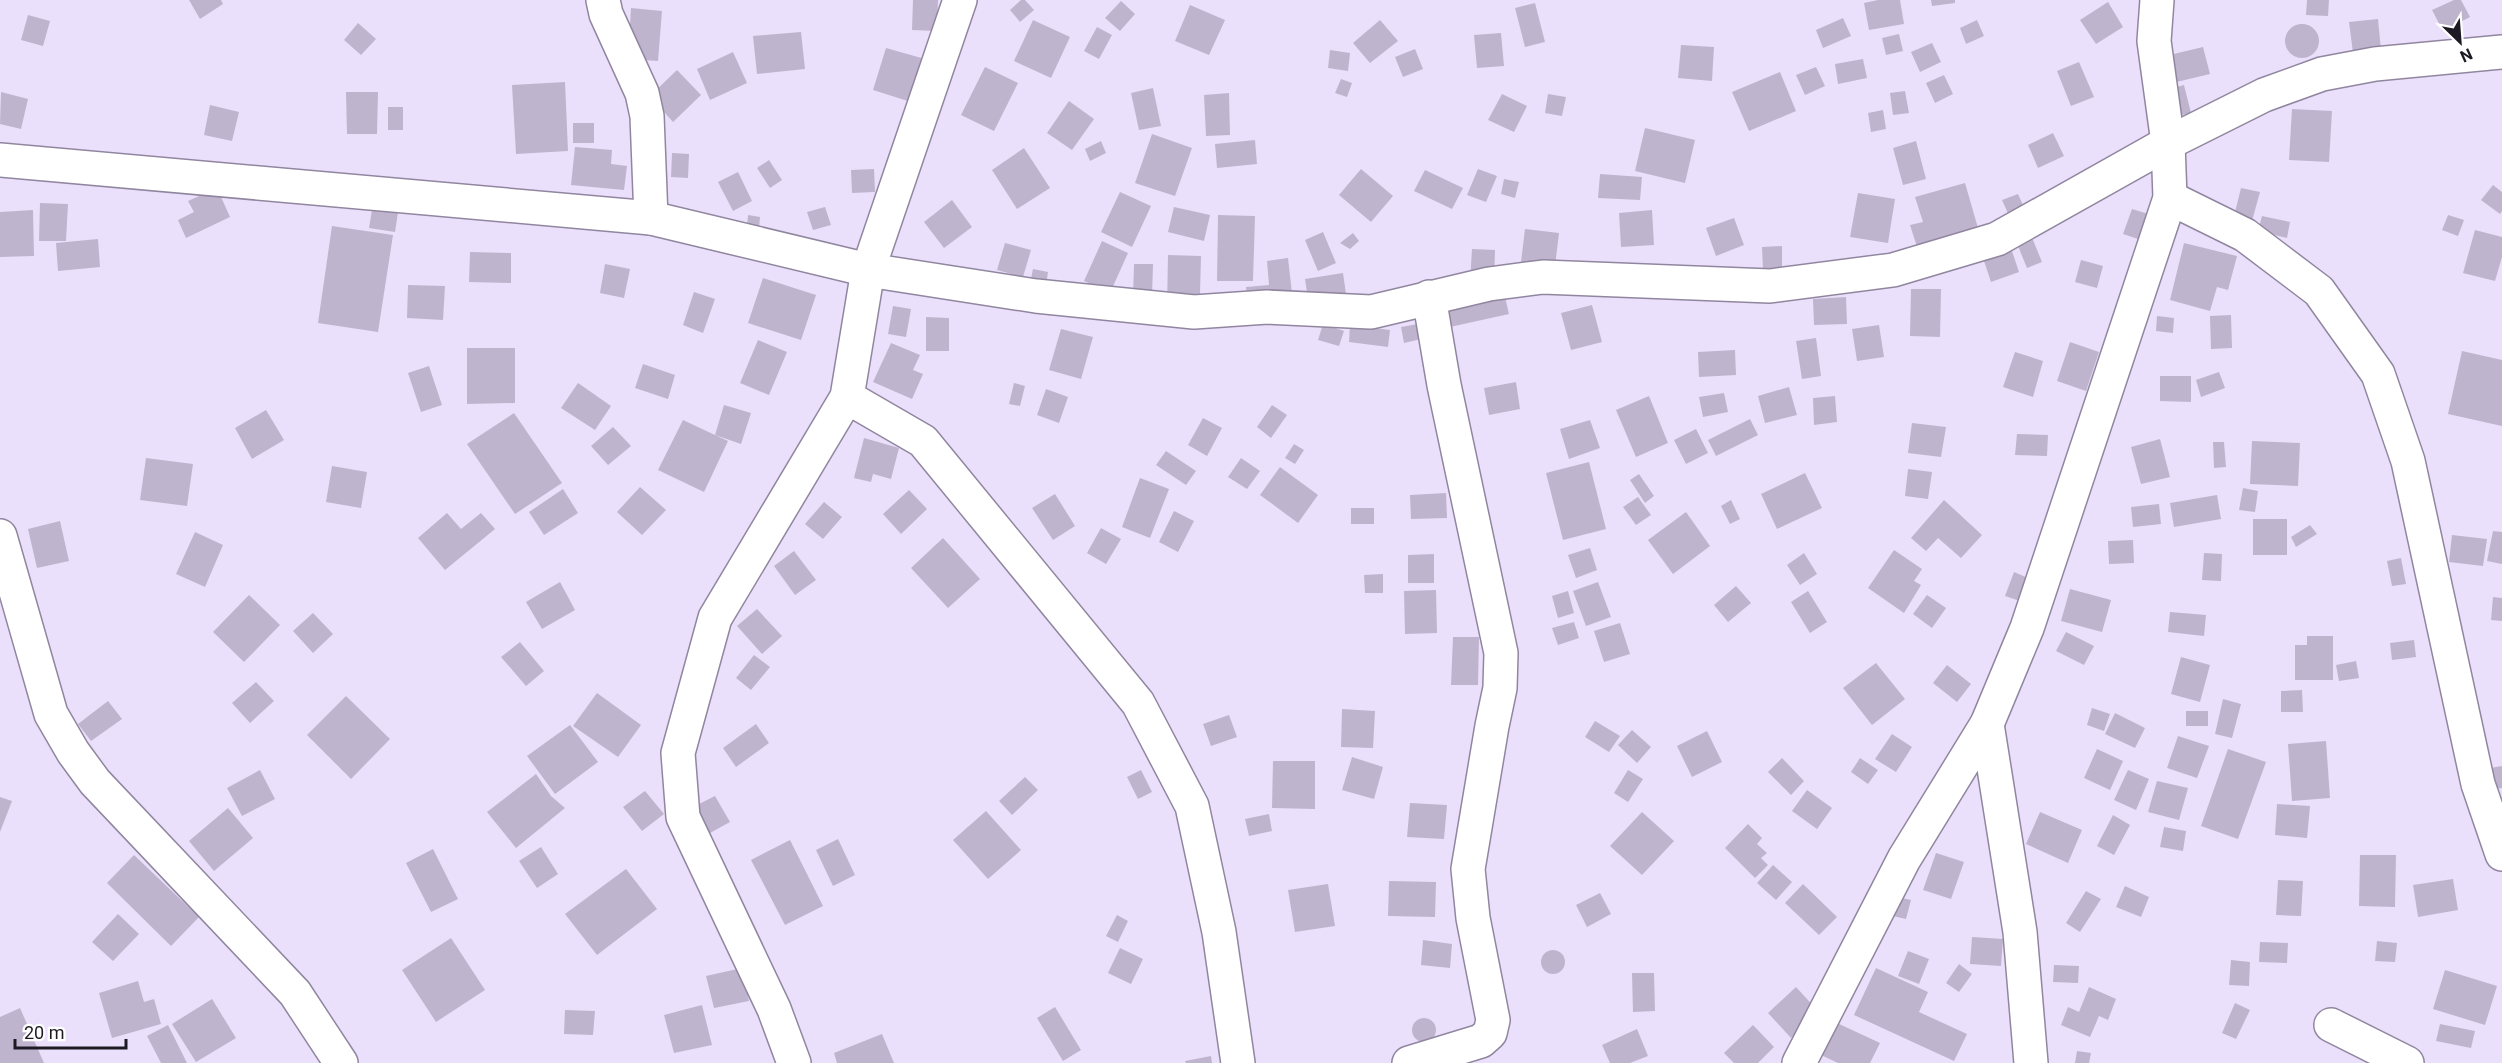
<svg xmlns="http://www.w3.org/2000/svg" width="2502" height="1063" font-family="Roboto,sans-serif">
<rect width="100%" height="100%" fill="#ebe0fb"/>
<g fill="#bfb4ce">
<path d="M189,0h32l2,4 -23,15z"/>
<path d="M913,0h25l-1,31 -25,-1z"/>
<path d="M1021,0h4l9,10 -14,12 -10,-12z"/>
<path d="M1878,0h22l4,24 -35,6 -5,-27z"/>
<path d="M1931,0h24v3l-23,3z"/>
<path d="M2307,0h22l-1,16 -22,-1z"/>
<path d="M2454,0h7l9,17 -27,14 -11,-21z"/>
<path d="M1121,1l14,13 -15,17 -15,-13z"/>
<path d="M2108,2l15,25 -27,17 -16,-24z"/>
<path d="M1535,3l10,39 -20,5 -10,-39z"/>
<path d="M1190,5l35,15 -16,35 -34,-14z"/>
<path d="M631,8l31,3 -4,50 -30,-2z"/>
<path d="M28,15l22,6 -7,25 -22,-6z"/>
<path d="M1843,18l8,18 -28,12 -7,-18z"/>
<path d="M2378,19l3,31 -28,3 -4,-31z"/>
<path d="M1033,20l37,17 -19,41 -37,-17z"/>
<path d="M1380,20l18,21 -28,22 -17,-20z"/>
<path d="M1977,20l7,16 -18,8 -6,-16z"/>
<path d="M358,23l18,16 -15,16 -17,-15z"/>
<circle cx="2302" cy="41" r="17"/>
<path d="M1097,27l15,8 -13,24 -15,-8z"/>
<path d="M801,32l4,37 -48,5 -4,-38z"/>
<path d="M1501,33l3,33 -27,2 -3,-33z"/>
<path d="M1899,34l4,17 -17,4 -4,-17z"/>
<path d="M1932,43l9,19 -21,10 -9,-20z"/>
<path d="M1681,45l33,2 -2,34 -34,-3z"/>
<path d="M2203,47l7,27 -42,10 -7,-27z"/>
<path d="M886,48l39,11 -14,43 -38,-12z"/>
<path d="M1415,49l8,20 -20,8 -8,-20z"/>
<path d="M1330,50l20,3 -2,18 -20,-3z"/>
<path d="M733,52l14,31 -37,17 -13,-31z"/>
<path d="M1863,59l4,19 -29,6 -3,-20z"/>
<path d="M2079,62l15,35 -23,9 -14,-35z"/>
<path d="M985,67l33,16 -24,48 -33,-16z"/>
<path d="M1816,67l9,19 -20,9 -9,-20z"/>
<path d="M677,70l24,25 -28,27 -23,-26z"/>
<path d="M1780,72l16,39 -47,20 -17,-39z"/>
<path d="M1944,75l9,19 -18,9 -9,-20z"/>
<path d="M1341,79l11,4 -5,14 -12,-4z"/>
<path d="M565,82l3,69 -52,3 -4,-69z"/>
<path d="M2184,85l7,28 -18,4 -7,-27z"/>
<path d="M1153,88l8,38 -22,4 -8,-37z"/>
<path d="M1905,91l4,22 -16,2 -3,-22z"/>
<path d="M1,92l27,7 -7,30 -21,-5z"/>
<path d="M346,92h32l-1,42h-30z"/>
<path d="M1229,93l1,42 -24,1 -2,-41z"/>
<path d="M1502,94l25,12 -13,26 -26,-12z"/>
<path d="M1548,94l18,3 -4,19 -17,-3z"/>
<path d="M1069,101l25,18 -22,31 -25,-17z"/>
<path d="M210,105l29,7 -7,29 -28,-6z"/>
<rect x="388" y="107" width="15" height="23"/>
<path d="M2292,109l40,2 -3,51 -40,-2z"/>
<path d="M1883,110l3,19 -15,3 -3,-19z"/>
<rect x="573" y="123" width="21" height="20"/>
<path d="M1645,128l50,12 -10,43 -50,-12z"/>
<path d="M2053,133l11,23 -26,12 -10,-23z"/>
<path d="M1152,134l40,14 -17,48 -40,-13z"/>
<path d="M1255,140l2,24 -40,4 -2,-24z"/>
<path d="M1101,141l5,12 -16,8 -5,-12z"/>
<path d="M1916,141l10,38 -23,6 -10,-37z"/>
<path d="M575,147l37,3 -1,14 16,2 -3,24 -53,-5z"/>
<path d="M1024,148l26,40 -33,21 -25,-39z"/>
<path d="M672,153l17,1 -1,24 -17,-1z"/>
<path d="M769,160l13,20 -12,8 -13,-20z"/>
<path d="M874,169l1,23 -23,1 -1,-23z"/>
<path d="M1361,169l32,27 -22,26 -32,-27z"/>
<path d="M1478,169l19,7 -11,26 -19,-7z"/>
<path d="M1425,170l38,18 -11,21 -38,-18z"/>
<path d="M738,172l14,29 -19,10 -15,-29z"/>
<path d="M1600,174l42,3 -2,23 -42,-2z"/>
<path d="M1504,179l15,3 -4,16 -14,-4z"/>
<path d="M1965,183l15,52 -61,18 -9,-28 13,-3 -8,-25z"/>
<path d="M2493,185l9,7v19l-2,3 -19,-14z"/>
<path d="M217,188l13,29 -44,21 -8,-18 16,-8 -6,-11z"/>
<path d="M2241,188l19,4 -8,29 -18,-5z"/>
<path d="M1120,192l31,14 -19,41 -31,-15z"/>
<path d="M1858,193l37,6 -7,44 -38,-6z"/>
<path d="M2018,194l8,18 -16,6 -8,-18z"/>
<path d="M952,200l20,27 -28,21 -20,-26z"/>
<path d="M40,203l28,1 -2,37h-27z"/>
<path d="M384,204l15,2 -4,26 -26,-4 3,-18 7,1z"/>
<path d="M825,207l6,18 -18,5 -6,-18z"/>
<path d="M1174,207l36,8 -6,26 -36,-9z"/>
<path d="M2132,209l20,6 -8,26 -21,-7z"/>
<path d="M33,210l1,46 -34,1v-45z"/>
<path d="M1652,210l2,35 -33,2 -2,-34z"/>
<path d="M748,215l12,2 -2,23 -12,-1z"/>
<path d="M1218,215l37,1 -2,65h-36z"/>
<path d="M2448,215l16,5 -6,16 -16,-6z"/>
<path d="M2262,216l28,6 -3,16 -29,-7z"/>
<path d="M1734,218l10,27 -28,11 -10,-28z"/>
<path d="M332,226l61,9 -15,97 -60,-9z"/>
<path d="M1525,229l34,4 -4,33 -34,-4z"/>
<path d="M2475,230l27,7v20l-7,24 -32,-8z"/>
<path d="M1323,232l13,31 -18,8 -13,-31z"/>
<path d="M1353,233l6,8 -9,8 -10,-6z"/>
<path d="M2031,235l11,27 -15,6 -11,-27z"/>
<path d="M98,239l2,28 -42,4 -2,-28z"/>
<path d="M1102,241l26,12 -18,40 -26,-12z"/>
<path d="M1005,243l26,7 -8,27 -26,-7z"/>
<path d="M2184,243l53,13 -9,34 -11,-3 -7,24 -40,-11z"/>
<path d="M1782,246v24l-19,1 -1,-24z"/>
<path d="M1472,249l23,1 -1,32 -24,-1z"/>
<path d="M2012,251l7,21 -28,10 -7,-21z"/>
<path d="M470,252l41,1v30l-42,-1z"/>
<path d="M1168,255l33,1 -1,38h-11v14h-22z"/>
<path d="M1288,258l5,44 -45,5 -2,-20 23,-2 -2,-24z"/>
<path d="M2081,260l22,6 -6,22 -22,-6z"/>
<path d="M605,264l25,5 -6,29 -24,-5z"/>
<path d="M1134,264h19l-1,32h-19z"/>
<path d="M1033,269l15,3 -2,14 -16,-3z"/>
<path d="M1343,273l4,28 -38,5 -4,-27z"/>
<path d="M763,278l53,17 -15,45 -53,-17z"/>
<path d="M408,285l37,1 -2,34 -36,-2z"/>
<path d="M1911,289h30l-1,48 -30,-1z"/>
<path d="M694,292l21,7 -12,34 -20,-8z"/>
<path d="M1505,297l4,17 -59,13 -4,-16z"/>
<path d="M1846,297l1,27 -33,1 -1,-26z"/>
<path d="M1592,305l10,37 -31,8 -10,-37z"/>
<path d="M893,306l18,3 -5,28 -18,-3z"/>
<path d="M2231,315l1,33 -21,1 -1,-33z"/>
<path d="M2157,316l17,2 -1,15 -17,-2z"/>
<path d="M926,317l23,1v33h-23z"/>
<path d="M1323,324l21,7 -5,15 -21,-6z"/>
<path d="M1418,324l3,15 -17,4 -3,-16z"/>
<path d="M1350,325l40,5 -2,17 -39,-5z"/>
<path d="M1879,325l5,32 -27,4 -5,-32z"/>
<path d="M1061,329l32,8 -12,42 -32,-9z"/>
<path d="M1816,338l5,38 -19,3 -6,-38z"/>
<path d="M758,340l29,12 -18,43 -29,-12z"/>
<path d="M2070,342l29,10 -13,39 -29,-10z"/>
<path d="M891,343l29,12 -7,15 10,4 -11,25 -39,-17z"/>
<path d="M467,348h48v55l-48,1z"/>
<path d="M1735,350l1,25 -37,2 -1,-25z"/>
<path d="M2462,351l40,9v66l-54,-12z"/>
<path d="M2015,352l28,9 -10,36 -30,-10z"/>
<path d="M643,364l32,11 -7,24 -33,-11z"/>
<path d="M429,366l13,39 -21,7 -13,-39z"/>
<path d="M2219,372l6,16 -24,9 -5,-17z"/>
<path d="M2160,376h31v26l-31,-1z"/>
<path d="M1516,382l4,27 -31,6 -5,-27z"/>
<path d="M578,383l33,23 -16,24 -34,-22z"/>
<path d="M1014,383l11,3 -5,20 -11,-2z"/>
<path d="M1789,387l8,28 -32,8 -7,-27z"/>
<path d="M1046,389l22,8 -9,26 -22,-8z"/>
<path d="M1724,393l4,19 -25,5 -4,-20z"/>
<path d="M1649,396l19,47 -32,14 -20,-47z"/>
<path d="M1835,396l2,26 -23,3 -1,-27z"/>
<path d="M724,405l27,8 -10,31 -26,-9 13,6 -24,51 -46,-22 25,-50 32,15z"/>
<path d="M1272,405l15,10 -16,23 -14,-11z"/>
<path d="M266,410l18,30 -32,19 -17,-31z"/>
<path d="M514,413l48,70 -47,31 -48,-70z"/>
<path d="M1203,418l19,10 -15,28 -19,-11z"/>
<path d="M1750,419l8,16 -42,21 -8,-16z"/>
<path d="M1590,420l10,28 -31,11 -9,-30z"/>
<path d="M1912,423l34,4 -5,30 -33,-4z"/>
<path d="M613,427l18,19 -23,19 -17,-19z"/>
<path d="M1696,429l12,24 -22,11 -12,-24z"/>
<path d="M2017,434l31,1 -1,21 -32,-1z"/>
<path d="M864,438l35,10 -8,31 -18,-5 -2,8 -17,-4z"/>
<path d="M2160,439l10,38 -29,7 -10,-37z"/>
<path d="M2252,441l48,2 -2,43 -48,-2z"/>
<path d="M2213,442h11l2,25 -12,1z"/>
<path d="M1294,444l10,6 -9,14 -10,-6z"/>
<path d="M1166,451l30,20 -10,14 -30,-20z"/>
<path d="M146,458l47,6 -6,42 -47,-6z"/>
<path d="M1241,458l19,13 -13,18 -19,-12z"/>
<path d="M1589,462l17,67 -43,11 -17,-67z"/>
<path d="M332,466l35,6 -6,36 -35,-6z"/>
<path d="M1280,467l38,28 -20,28 -38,-28z"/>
<path d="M1908,469l24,3 -4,27 -23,-3z"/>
<path d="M1805,473l17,35 -45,21 -16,-35z"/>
<path d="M1639,474l15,22 -9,7 -15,-23z"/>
<path d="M1140,478l29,11 -19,49 -28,-11z"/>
<path d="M640,487l26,23 -24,25 -25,-23z"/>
<path d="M2243,488l15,3 -3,21 -16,-2z"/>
<path d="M563,489l15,24 -34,22 -15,-23z"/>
<path d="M909,490l18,19 -26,25 -18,-20z"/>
<path d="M1446,493l1,25 -36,1 -1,-24z"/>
<path d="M1055,494l20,32 -22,14 -21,-32z"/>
<path d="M2217,495l4,24 -47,8 -4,-24z"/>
<path d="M1638,497l13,18 -15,10 -13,-18z"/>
<path d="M1731,500l9,19 -10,5 -9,-18z"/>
<path d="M1944,500l38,35 -21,23 -23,-20 -12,13 -15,-13z"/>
<path d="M824,502l18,15 -19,22 -18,-15z"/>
<path d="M2159,504l2,20 -28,3 -2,-20z"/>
<rect x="1351" y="508" width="23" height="16"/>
<path d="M1174,511l20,10 -16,31 -19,-10z"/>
<path d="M1686,512l24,34 -37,28 -25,-34z"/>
<path d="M447,513l14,16 20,-16 14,16 -50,41 -27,-32z"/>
<rect x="2253" y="519" width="34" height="36"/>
<path d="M60,521l9,40 -32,7 -9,-39z"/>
<path d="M2310,525l7,9 -21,13 -5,-10z"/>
<path d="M1101,528l20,11 -15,25 -19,-11z"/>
<path d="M2493,531l9,1v32l-15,-3z"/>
<path d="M195,532l28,13 -18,42 -29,-13z"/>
<path d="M2452,535l35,4 -4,27 -34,-4z"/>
<path d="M943,538l37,41 -32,29 -37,-40z"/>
<path d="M2133,540l1,23 -25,1 -1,-23z"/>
<path d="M1590,548l7,22 -21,8 -8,-23z"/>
<path d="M1894,550l28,19 -8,12 7,4 -17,28 -36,-25z"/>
<path d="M794,551l22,29 -21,15 -21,-29z"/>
<path d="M1804,553l13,21 -17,11 -13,-20z"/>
<path d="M2204,553l18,1 -1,27 -19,-1z"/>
<path d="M1434,554v29h-26v-28z"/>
<path d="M2401,558l5,26 -14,2 -5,-25z"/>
<path d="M2014,572l14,6 -8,23 -15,-5z"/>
<path d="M1383,574v19h-18l-1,-18z"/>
<path d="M560,582l15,28 -33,19 -16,-27z"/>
<path d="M1598,582l13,35 -25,9 -13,-35z"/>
<path d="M1736,586l15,17 -23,19 -14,-17z"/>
<path d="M2070,589l41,11 -9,32 -41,-11z"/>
<path d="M1436,590l1,43 -32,1 -1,-43z"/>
<path d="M1568,591l6,22 -16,5 -6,-22z"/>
<path d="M1808,591l19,31 -17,11 -19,-31z"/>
<path d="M249,595l31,30 -36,37 -31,-30z"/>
<path d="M1927,595l19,13 -14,20 -19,-14z"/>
<path d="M2493,597l9,1v23l-11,-1z"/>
<path d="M757,609l25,27 -20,18 -25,-28z"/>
<path d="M2170,612l36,3 -2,21 -36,-4z"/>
<path d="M313,613l20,21 -20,19 -20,-22z"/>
<path d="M1574,622l5,16 -21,7 -6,-17z"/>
<path d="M1620,623l10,31 -26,8 -10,-31z"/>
<path d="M2066,632l28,14 -10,19 -28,-14z"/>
<path d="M2307,636h26v44h-38v-35h12z"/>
<path d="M1453,637h26l-1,48h-27z"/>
<path d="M2414,640l2,17 -24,3 -2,-17z"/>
<path d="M520,642l24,29 -18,15 -25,-29z"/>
<path d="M754,655l16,12 -19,23 -15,-12z"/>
<path d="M2181,657l29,8 -10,37 -29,-8z"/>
<path d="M2356,661l3,17 -20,3 -3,-16z"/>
<path d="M1876,663l29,36 -33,26 -29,-37z"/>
<path d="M1947,665l24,19 -14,18 -24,-19z"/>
<path d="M256,682l18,19 -24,22 -18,-20z"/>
<path d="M2302,690l1,22h-22v-21z"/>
<path d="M597,693l44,32 -23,32 -45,-31z"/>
<path d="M346,696l44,43 -39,40 -44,-44z"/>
<path d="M2223,699l18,5 -9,34 -17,-4z"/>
<path d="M108,701l14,18 -31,22 -13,-17z"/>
<path d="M2092,708l18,6 -6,17 -17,-6z"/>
<path d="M1342,709l33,2 -2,37 -32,-1z"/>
<rect x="2186" y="711" width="22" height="15"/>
<path d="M2115,713l30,15 -10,20 -30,-14z"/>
<path d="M1229,715l8,22 -26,9 -8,-22z"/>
<path d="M1595,721l25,15 -11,16 -24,-15z"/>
<path d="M756,724l13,19 -33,24 -13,-19z"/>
<path d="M570,725l28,37 -43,32 -28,-38z"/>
<path d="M1632,730l19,17 -14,16 -19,-18z"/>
<path d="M1707,731l15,31 -30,15 -15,-31z"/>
<path d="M1892,734l20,13 -16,25 -21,-13z"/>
<path d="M2178,736l31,10 -12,32 -30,-10z"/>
<path d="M2326,741l4,57 -38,3 -4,-57z"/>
<path d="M2097,749l26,12 -13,29 -26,-12z"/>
<path d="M2228,749l38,13 -28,77 -37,-13z"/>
<path d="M1352,757l31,10 -9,32 -32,-9z"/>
<path d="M1782,758l22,23 -13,14 -23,-23z"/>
<path d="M1860,758l18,12 -10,14 -17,-12z"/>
<path d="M1273,761h42v48l-43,-1z"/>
<path d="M2502,766v22l-9,1 -3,-21z"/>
<path d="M260,770l15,29 -33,17 -15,-28z"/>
<path d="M1141,770l11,22 -14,7 -11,-22z"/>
<path d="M1628,770l15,9 -15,23 -14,-9z"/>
<path d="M2128,770l21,9 -13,31 -22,-10z"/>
<path d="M536,774l15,22 14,12 -49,40 -29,-36z"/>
<path d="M1025,777l13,13 -26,25 -13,-14z"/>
<path d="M2157,781l31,7 -9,32 -31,-8z"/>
<path d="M1807,790l25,18 -15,21 -25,-18z"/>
<path d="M645,791l19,23 -22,17 -19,-24z"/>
<path d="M715,796l15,26 -20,11 -15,-27z"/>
<path d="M0,797l12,4 -12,31z"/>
<path d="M1410,803l37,2 -3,34 -37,-2z"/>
<path d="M2277,804l33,2 -3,32 -32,-3z"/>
<path d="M228,808l25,30 -39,33 -25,-30z"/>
<path d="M986,811l35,39 -33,29 -35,-39z"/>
<path d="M1642,812l32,29 -32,34 -32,-29z"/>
<path d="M2040,812l42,18 -14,33 -42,-19z"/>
<path d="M1269,814l3,17 -23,5 -4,-17z"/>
<path d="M2113,815l17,10 -16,30 -17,-9z"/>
<path d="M1748,824l14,14 -5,6 10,9 -6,5 7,7 -13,13 -30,-30z"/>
<path d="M2164,827l22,4 -3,20 -23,-4z"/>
<path d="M838,839l17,36 -22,11 -17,-36z"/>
<path d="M790,840l33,66 -38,19 -34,-65z"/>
<path d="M541,847l17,27 -21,14 -18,-27z"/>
<path d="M433,849l25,50 -27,13 -25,-49z"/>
<path d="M1936,853l28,9 -13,37 -28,-9z"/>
<path d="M134,855l65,62 -28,29 -64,-63z"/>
<path d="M2360,855h36l-1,52 -36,-1z"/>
<path d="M1773,865l19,17 -16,18 -19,-17z"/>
<path d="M626,869l31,40 -60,46 -32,-41z"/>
<path d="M2453,879l5,31 -40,7 -5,-32z"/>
<path d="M2278,880l25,1 -2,35 -25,-1z"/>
<path d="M1389,881l47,1 -1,35 -47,-1z"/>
<path d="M1328,884l7,42 -40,6 -7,-42z"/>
<path d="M1803,884l34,33 -18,18 -34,-32z"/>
<path d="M2125,886l24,11 -8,20 -25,-10z"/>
<path d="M2086,891l15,8 -21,33 -14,-9z"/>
<path d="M1600,893l11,21 -24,13 -11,-22z"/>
<path d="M1889,895l22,5 -5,19 -22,-5z"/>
<path d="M118,914l21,20 -26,27 -21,-19z"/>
<path d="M1117,915l11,6 -10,21 -12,-6z"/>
<path d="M1972,937l31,2 -2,27 -31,-2z"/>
<path d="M451,938l34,52 -49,32 -34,-52z"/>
<path d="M1423,940l29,4 -2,24 -29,-3z"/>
<path d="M2377,941l20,2 -2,19 -20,-1z"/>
<path d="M2260,942l28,1 -1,20 -28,-1z"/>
<path d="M1120,948l23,11 -12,25 -23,-11z"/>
<circle cx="1553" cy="962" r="12"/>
<path d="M1908,951l21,8 -10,25 -21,-8z"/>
<path d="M2231,960l19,2 -1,24 -20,-1z"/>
<path d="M1959,964l13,10 -13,18 -13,-9z"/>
<path d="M2054,965l25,1 -1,17 -25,-1z"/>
<path d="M742,968l7,33 -35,7 -8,-32z"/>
<path d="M1876,968l52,24 -9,20 48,22 -13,27 -100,-46z"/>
<path d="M2445,970l52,16 -12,39 -52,-16z"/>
<path d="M1632,973h22l1,38 -22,1z"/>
<path d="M138,981l6,21 10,-3 7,25 -49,14 -13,-45z"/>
<path d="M1796,987l23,25 -28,26 -23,-25z"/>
<path d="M2089,987l27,12 -8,21 -9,-4 -9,21 -29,-12 7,-18 11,5z"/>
<path d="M212,999l24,39 -40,24 -24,-38z"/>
<path d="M2235,1003l15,7 -14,29 -14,-6z"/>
<path d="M702,1005l10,40 -38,8 -10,-38z"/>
<path d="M1055,1007l26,43 -18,11 -26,-43z"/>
<path d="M20,1008l24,55h-44v-46z"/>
<path d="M565,1010l30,1 -2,24 -29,-1z"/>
<circle cx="1424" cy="1030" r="12"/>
<path d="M1837,1023l43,20 -10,20h-32l-17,-8z"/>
<path d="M2440,1024l35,7 -4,17 -35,-7z"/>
<path d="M168,1025l19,38h-26l-14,-27z"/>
<path d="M1753,1025l21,22 -16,16h-24l-10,-10z"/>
<path d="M1637,1029l11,27 -18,7h-20l-8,-18z"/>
<path d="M882,1034l12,29h-57l-3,-10z"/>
<path d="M2077,1051l14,2 -2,10h-14z"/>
<path d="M1211,1056l1,7h-26l-1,-2z"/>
</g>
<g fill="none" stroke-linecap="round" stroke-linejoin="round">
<defs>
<g id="minor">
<path d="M603,0l3,14 36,79 5,23 4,102"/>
<path d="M0,160l651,58 217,52 168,26 158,16 73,-5 104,5 118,-28 54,-7 227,9 123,-16 104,-31 171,-96 96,-48 58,-21 53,-10 127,-12"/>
<path d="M2170,198l75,37 74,56 59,83 30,87 70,323 24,70"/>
<path d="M847,397l76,44 215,262 54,103 27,126 19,131"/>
<path d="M0,536l51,178 22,38 22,30 200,211 46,70"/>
<path d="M1987,724l33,208 11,131"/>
<path d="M2331,1025l76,38"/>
<path d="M794,1063l-20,-54 -91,-192 -5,-64 37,-135 132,-221 21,-127 92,-270"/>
<path d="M1409,1063l72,-22 9,-8 3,-13 -20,-102 -5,-49 24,-143 8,-38 1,-35 -57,-268 -15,-88"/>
<path d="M1799,1063l105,-204 83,-135 40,-96 143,-430 -2,-55 -14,-102 3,-41"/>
</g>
</defs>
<use href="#minor" stroke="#91869f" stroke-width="36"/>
<use href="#minor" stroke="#fff" stroke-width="33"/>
</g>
<g transform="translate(2460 42) rotate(155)" stroke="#ffffff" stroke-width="4.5" paint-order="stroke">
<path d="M0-4.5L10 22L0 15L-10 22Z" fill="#1e1a24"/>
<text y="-9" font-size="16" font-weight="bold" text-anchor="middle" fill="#1e1a24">N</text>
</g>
<path d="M15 1039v9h111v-9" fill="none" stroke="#1e1a24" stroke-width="3"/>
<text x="24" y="1039" font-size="18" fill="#1e1a24" stroke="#ffffff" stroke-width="4.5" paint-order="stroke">20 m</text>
</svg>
